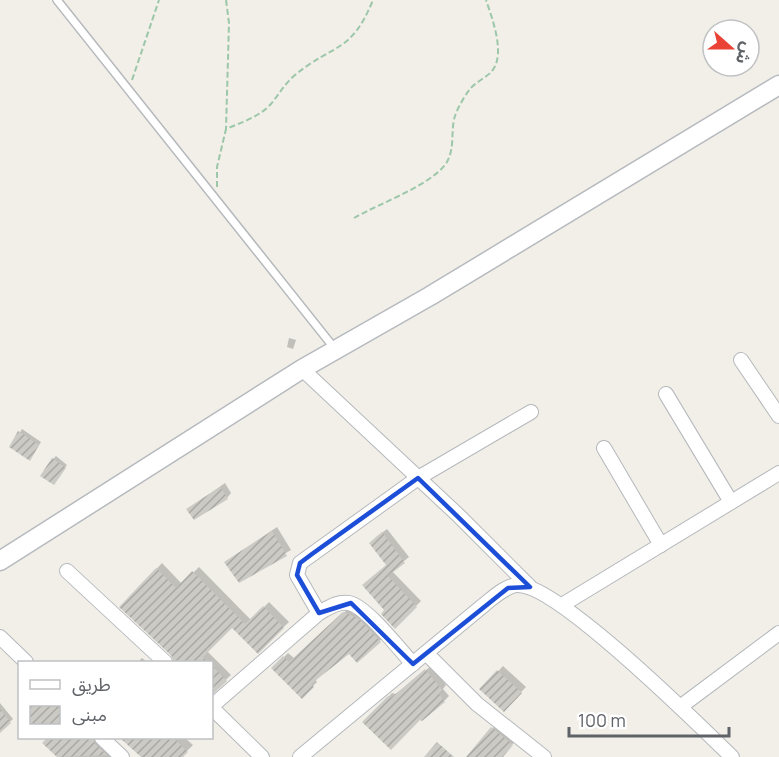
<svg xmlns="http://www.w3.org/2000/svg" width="779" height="757" font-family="Manrope,'Noto Sans Arabic',sans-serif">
<defs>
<pattern id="building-hatch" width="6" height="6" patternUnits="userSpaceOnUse" patternTransform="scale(1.5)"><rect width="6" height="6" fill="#cccac5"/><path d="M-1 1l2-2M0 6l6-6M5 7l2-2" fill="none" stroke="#a9a8a4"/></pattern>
</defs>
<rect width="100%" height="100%" fill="#f1efe8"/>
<g fill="#0003">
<path d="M289,338l7,2 -3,9 -6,-2z"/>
<path d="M22,429l19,13 -9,14 -21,-9z"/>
<path d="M56,456l11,9 -11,15 -3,-21z"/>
<path d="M225,483l6,10 -4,5 -39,11z"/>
<path d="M277,527l14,23 -52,31 -8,-23z"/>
<path d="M387,529l22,28 -17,14 29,30 -26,26 -9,-17 1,-46 -12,-26z"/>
<path d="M162,563l20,21 17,-17 52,53 18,-18 20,20 -31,30 -26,-26 -25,25 24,24 -19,18v-31h-34l-57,-55z"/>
<path d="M349,608l14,7 21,22 -27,24 -8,-9 -34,27 2,3 -15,15 -29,-29 15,-15 7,6z"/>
<path d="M142,658l5,4h-9z"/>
<path d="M431,666l15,19 -3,4 6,7 -5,5 -79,21 27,-29 4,1z"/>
<path d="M503,666l23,21 -22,23 -22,-21z"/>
<path d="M0,703l13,16 -13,12z"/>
<path d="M497,723l19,17 -14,17h-34z"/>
<path d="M49,738h53l16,19h-58l-16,-14z"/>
<path d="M123,738h62l8,7 -12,12h-37z"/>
</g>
<g fill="url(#building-hatch)">
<path d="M18,431l21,14 -9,16 -21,-14z"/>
<path d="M52,458l14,10 -12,17 -14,-9z"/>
<path d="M220,487l8,12 -34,21 -8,-11z"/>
<path d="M272,531l15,25 -48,27 -15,-21z"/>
<path d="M382,532l23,31 -17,13 29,31 -22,22 -14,-15 3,-4 -22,-25 24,-20 -17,-22z"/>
<path d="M156,568l20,20 16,-17 53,53 18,-18 21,22 -26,26 -26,-26 -29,29 5,6h-34l-3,-8 -52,-48z"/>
<path d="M343,612l16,7 22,23 -24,21 -8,-9 -38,30 3,3 -12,12 -31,-31 12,-12 6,6z"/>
<path d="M212,666l15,15 -15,14z"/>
<path d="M425,669l18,22 -4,3 6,8 -23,19 -2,-1 -29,30 -29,-28 26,-26 3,2z"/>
<path d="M497,670l25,23 -18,19 -25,-23z"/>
<path d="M0,709l11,14 -11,10z"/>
<path d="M491,727l22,18 -10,12h-37z"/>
<path d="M47,738h46l2,6 12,11 -50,2 -15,-14z"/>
<path d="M120,738h53l15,14 -5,5h-42z"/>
<path d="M437,742l17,15h-30z"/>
</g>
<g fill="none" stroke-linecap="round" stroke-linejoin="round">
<defs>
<path id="lane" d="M57,0l278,349"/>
<g id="street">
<path d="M741,360l38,56"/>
<path d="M302,369l157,147 71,71"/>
<path d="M666,394l65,108"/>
<path d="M604,448l57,97"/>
<path d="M67,571l98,91"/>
<path d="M562,605l217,-132"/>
<path d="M319,613l-22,-38 3,-12 118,-85 113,-66"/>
<path d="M0,637l26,25"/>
<path d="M426,653l51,51 67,53"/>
<path d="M212,706l107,-93c9,-5 19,-12 30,-10 17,3 51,47 64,61"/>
<path d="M680,707l99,-74"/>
<path d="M212,708l50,49"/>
<path d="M102,738l20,19"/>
<path d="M300,757l185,-153c9,-7 20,-18 32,-19 39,-2 182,140 215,172"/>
</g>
<path id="secondary" d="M0,561l302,-192 128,-73 349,-211"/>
</defs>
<use href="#lane" stroke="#b5b8bc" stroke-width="10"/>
<use href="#street" stroke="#b5b8bc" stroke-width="16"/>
<use href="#secondary" stroke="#b6babf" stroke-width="21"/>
<g stroke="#9cc7a9" stroke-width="2" stroke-dasharray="6 3" stroke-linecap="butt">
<path d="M226,0l3,23 -3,106"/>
<path d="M132,80l27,-80"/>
<path d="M217,187v-20l9,-38c14,-6 30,-11 42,-22 10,-10 15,-22 27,-32 39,-32 56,-21 78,-75"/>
<path d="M354,218c26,-15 73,-31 91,-53 11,-15 5,-34 10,-49 3,-9 12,-25 19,-31 6,-5 14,-9 18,-14 14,-17 0,-53 -6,-71"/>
</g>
<use href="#lane" stroke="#fff" stroke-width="7"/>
<use href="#street" stroke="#fff" stroke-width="14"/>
<use href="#secondary" stroke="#fff" stroke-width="18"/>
</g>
<path fill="none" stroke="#1d4ed8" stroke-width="4.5" stroke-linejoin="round" d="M418,478l112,109 -22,1 -95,76 -62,-61 -32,10 -22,-38 3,-12 12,-9z"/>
<rect x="18" y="661" width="195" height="78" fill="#ffffff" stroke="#bfc1c3" stroke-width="1.5"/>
<rect x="30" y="680" width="30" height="9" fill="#ffffff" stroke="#bfc1c3" stroke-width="1.5"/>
<text x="72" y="691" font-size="18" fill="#5f6368">طريق</text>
<rect x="30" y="706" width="30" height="18" fill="url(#building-hatch)" stroke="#bfc1c3" stroke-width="1.5"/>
<text x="72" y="721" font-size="18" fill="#5f6368">مبنى</text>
<g transform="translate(731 48) rotate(111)"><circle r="28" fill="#ffffff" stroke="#bfc1c3" stroke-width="1.5"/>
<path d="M0-4.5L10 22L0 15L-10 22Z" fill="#ea4335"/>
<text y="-9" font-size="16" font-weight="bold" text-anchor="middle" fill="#5f6368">ش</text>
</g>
<path d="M569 727v9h160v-9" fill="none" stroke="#5f6368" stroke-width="3"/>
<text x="578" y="727" font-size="18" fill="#5f6368" stroke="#ffffff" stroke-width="4.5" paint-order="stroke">100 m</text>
</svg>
